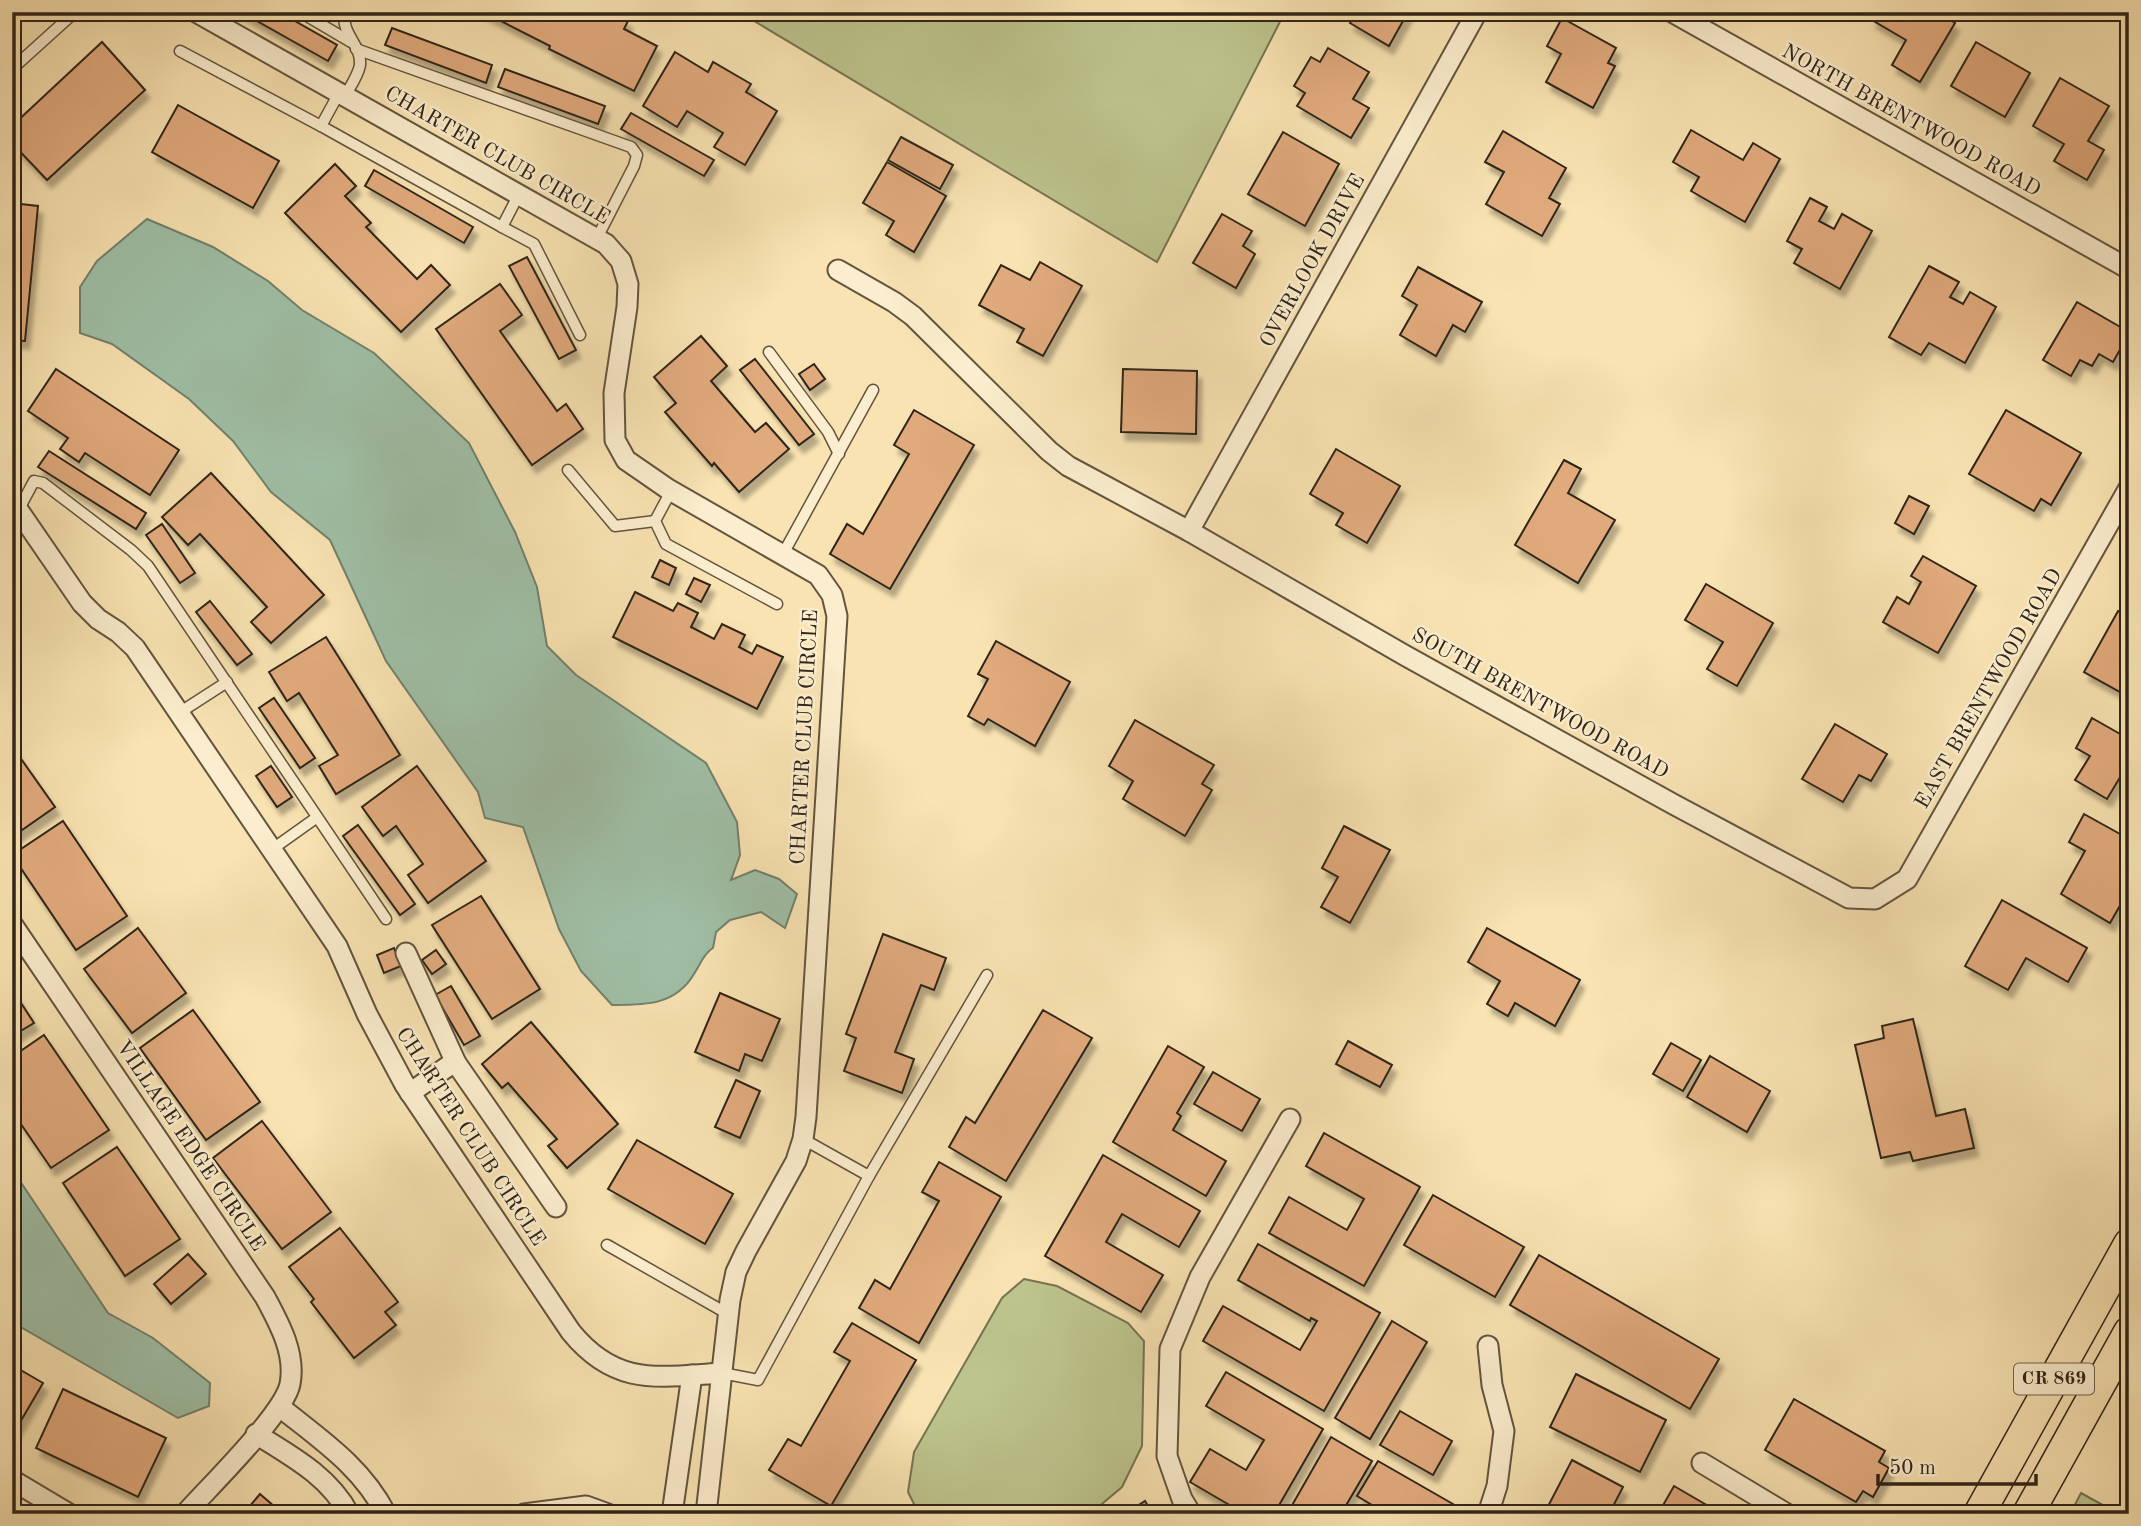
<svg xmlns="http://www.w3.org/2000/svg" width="2141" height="1526" font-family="'Old Standard TT',serif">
<defs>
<filter id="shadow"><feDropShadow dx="4.5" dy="8" stdDeviation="2" flood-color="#0004"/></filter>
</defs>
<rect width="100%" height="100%" fill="#f9e3b2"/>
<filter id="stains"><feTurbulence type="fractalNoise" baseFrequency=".00286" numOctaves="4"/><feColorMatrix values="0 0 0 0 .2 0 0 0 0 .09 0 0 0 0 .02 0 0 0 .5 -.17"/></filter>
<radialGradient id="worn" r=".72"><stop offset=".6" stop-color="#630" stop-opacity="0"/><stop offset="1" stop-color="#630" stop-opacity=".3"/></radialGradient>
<g fill="#bdc48d" stroke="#767453" stroke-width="2">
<path d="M739,12h546l-128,250z"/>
<path d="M1024,1279l33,7 71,37 16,18 -2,105 -20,41 -32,27h-171l-11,-22 6,-40 88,-154z"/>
<path d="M2081,1493l38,21h-49z"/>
</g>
<g fill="#9fbfa6" stroke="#72816e" stroke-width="2">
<path d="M147,219l66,28 55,34 34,29 72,43 95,90 46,89 22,55 10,59 29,29 130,88 31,59 3,33 -9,25 24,-10 24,9 18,15 -12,34 -24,-16 -31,8 -14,12 -3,16c-9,5 -13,17 -19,26 -19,32 -50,31 -82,31l-31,-34 -22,-42 -36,-102 -38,-9 -7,-26 -92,-131 -56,-121 -59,-48 -38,-51 -44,-42 -77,-55 -32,-11v-46l17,-26z"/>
<path d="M12,1169l96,144 45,25 57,45 -1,23 -31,12 -166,-96z"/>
</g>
<g fill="#e1aa7d" stroke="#2f2519" stroke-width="2" filter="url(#shadow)">
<path d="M241,12h38l58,33 -9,16z"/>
<path d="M483,12h128l17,9 -4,8 33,17 -23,45 -85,-42 1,-3z"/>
<path d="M1357,12h51l-19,34 -39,-23z"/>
<path d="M1876,12h61l18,11 -35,59 -28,-17 14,-25 -34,-20z"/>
<path d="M1562,18l54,30 -8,15 7,3 -22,42 -47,-26 15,-28 -14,-8z"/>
<path d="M392,28l100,37 -6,18 -101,-38z"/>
<path d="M102,42l43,48 -98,90 -35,-37v-17z"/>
<path d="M1976,42l54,31 -25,44 -54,-31z"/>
<path d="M1328,48l41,24 -16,27 16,9 -18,30 -54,-32 8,-13 -11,-7 17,-29 9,5z"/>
<path d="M675,52l33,20 5,-10 38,22 -5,8 31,19 -32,54 -31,-18 9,-14 -36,-22 -10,16 -34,-21z"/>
<path d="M505,69l100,37 -7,18 -100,-37z"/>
<path d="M2060,78l49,28 -21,35 16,9 -17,30 -33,-19 10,-17 -31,-18z"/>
<path d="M178,105l101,56 -26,47 -101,-56z"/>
<path d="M631,113l83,47 -10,16 -83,-47z"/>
<path d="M1691,130l52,30 10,-17 27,16 -35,63 -54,-31 8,-14 -26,-15z"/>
<path d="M1503,131l63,37 -17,30 11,6 -18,32 -56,-32 18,-32 -19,-10z"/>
<path d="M1283,132l56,32 -34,62 -57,-32z"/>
<path d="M901,137l52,28 -13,24 -52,-29z"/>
<path d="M887,162l59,34 -32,56 -28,-17 8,-14 -31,-18z"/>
<path d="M335,164l21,22 -11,10 26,27 -5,4 51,52 14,-14 19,20 -49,47 -116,-119z"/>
<path d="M374,170l99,57 -9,16 -99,-57z"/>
<path d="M1810,198l17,9 -8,14 15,8 8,-15 30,17 -32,58 -46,-26 8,-14 -15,-8z"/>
<path d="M12,203l26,3 -13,135 -13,-1z"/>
<path d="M1222,214l30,17 -9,15 12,8 -19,34 -43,-25z"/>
<path d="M527,257l49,93 -17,9 -50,-93z"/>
<path d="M1040,262l42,24 -39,70 -26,-14 7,-13 -45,-24 22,-40 29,15z"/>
<path d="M1929,266l30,16 -9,15 13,7 7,-12 26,15 -31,56 -36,-20 -8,12 -32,-18z"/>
<path d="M1418,267l64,35 -17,30 -12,-7 -17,31 -36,-21 17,-30 -15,-9z"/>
<path d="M500,284l22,31 -22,16 57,80 9,-7 17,25 -51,36 -96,-136z"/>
<path d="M2077,302l52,30v2l-16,28 -14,-8 -7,12 -12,-6 -9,16 -28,-16z"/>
<path d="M701,336l26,30 -16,15 44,51 11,-9 23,26 -50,43 -25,-29 -2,3 -47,-54 11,-9 -22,-26z"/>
<path d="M755,359l59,75 -15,11 -59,-75z"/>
<path d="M814,364l11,15 -15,11 -11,-16z"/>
<path d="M56,369l123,81 -29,45 -65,-42 -6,9 -19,-13 8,-11 -40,-27z"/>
<path d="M1123,369l74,2 -1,63 -75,-2z"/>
<path d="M914,410l60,35 -84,144 -60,-35 17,-30 16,10 46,-80 -15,-9z"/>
<path d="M2006,410l75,43 -30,52 -10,-6 -7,12 -65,-37z"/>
<path d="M1336,449l64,37 -33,57 -31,-18 7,-12 -33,-19z"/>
<path d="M49,451l97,62 -10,16 -98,-62z"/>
<path d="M1564,460l17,9 -13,24 47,27 -37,63 -63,-38z"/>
<path d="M211,473l113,122 -53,48 -20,-21 16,-15 -67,-73 -12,11 -26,-28z"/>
<path d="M1909,496l20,10 -15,28 -19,-11z"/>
<path d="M162,524l33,49 -15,10 -34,-48z"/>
<path d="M1923,556l53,30 -38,67 -55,-31 14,-25 12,7 12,-22 -10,-6z"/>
<path d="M660,560l16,8 -7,17 -17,-8z"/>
<path d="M694,578l16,7 -9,17 -15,-8z"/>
<path d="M1706,584l67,39 -36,63 -30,-17 16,-27 -38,-22z"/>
<path d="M635,592l38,19 5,-8 20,10 -7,14 23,12 8,-15 23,11 -6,12 13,7 5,-9 26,12 -26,52 -144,-72z"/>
<path d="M210,601l42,53 -15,11 -41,-53z"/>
<path d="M2118,611l11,6v80l-45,-25z"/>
<path d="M326,637l74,118 -64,39 -17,-28 19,-11 -39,-62 -12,8 -18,-29z"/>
<path d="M996,641l74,41 -35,64 -47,-27 -4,6 -16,-9 20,-37 -10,-5z"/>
<path d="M274,698l41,60 -15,10 -41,-60z"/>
<path d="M2092,718l37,21v39l-7,-4 -15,25 -32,-19 15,-24 -14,-8z"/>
<path d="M1135,720l79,45 -12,19 10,6 -27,46 -62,-37 10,-18 -24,-15z"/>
<path d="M1835,724l52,30 -16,27 -12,-6 -16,27 -41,-23z"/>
<path d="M12,746l43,61 -43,30z"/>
<path d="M271,766l21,31 -15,10 -21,-31z"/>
<path d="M417,766l69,95 -58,42 -20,-28 15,-11 -27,-38 -13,10 -21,-29z"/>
<path d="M2084,814l45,25v51l-19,33 -49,-29 24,-43 -16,-9z"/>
<path d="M63,821l64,95 -51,34 -64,-95z"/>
<path d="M358,825l57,79 -15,11 -57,-79z"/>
<path d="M1344,826l46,24 -40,73 -29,-16 17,-30 -16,-9z"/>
<path d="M481,896l59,93 -48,30 -60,-94z"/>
<path d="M2002,900l85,48 -19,34 -42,-24 -18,32 -43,-24z"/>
<path d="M138,928l48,65 -54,40 -48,-64z"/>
<path d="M1487,928l93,52 -25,46 -40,-23 -7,13 -21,-12 13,-23 -32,-19z"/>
<path d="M883,934l63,24 -12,32 -13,-5 -26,67 19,7 -12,34 -58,-22 12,-33 -10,-4z"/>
<path d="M394,948l7,18 -17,7 -7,-18z"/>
<path d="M436,950l10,14 -14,10 -10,-14z"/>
<path d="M451,986l29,50 -16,9 -29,-50z"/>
<path d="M12,989l22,34 -22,13z"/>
<path d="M720,993l60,26 -18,42 -17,-7 -6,17 -44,-19z"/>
<path d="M193,1010l67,92 -54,38 -66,-92z"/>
<path d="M1043,1010l49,28 -86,143 -57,-34 17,-30 9,6z"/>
<path d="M1913,1019l23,97 29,-7 9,39 -61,13 -3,-9 -29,6 -26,-113 29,-7 -2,-12z"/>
<path d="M531,1022l87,102 -51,44 -19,-22 9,-7 -49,-56 -6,5 -20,-24z"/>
<path d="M44,1035l65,95 -58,38 -39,-57v-54z"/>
<path d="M1348,1041l44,24 -12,22 -44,-23z"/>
<path d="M1671,1043l30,17 -18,31 -30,-17z"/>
<path d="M1168,1046l36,21 -27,46 4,3 -8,14 53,31 -20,35 -93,-54z"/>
<path d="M1710,1056l60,35 -23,41 -60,-35z"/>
<path d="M1213,1072l47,27 -18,32 -48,-27z"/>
<path d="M736,1080l24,11 -20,47 -25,-11z"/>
<path d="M262,1121l69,91 -49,37 -69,-91z"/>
<path d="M1324,1133l96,54 -56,99 -95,-53 20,-36 58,33 17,-31 -58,-33z"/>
<path d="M637,1140l96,54 -28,50 -97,-55z"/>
<path d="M117,1147l63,92 -55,37 -62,-93z"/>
<path d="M1103,1155l97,56 -21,36 -57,-33 -16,28 57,33 -22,37 -96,-56z"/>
<path d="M939,1162l62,35 -82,146 -60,-35 16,-28 15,9 49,-88 -17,-9z"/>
<path d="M1433,1195l91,52 -29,50 -91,-52z"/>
<path d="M340,1228l58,74 -13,10 11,13 -42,33 -43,-56 3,-3 -25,-32z"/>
<path d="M1258,1244l122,69 -56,98 -121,-70 20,-35 77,44 17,-29 -6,-3 -1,3 -72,-41z"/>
<path d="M188,1254l18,20 -35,30 -17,-20z"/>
<path d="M1539,1255l180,104 -29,50 -180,-104z"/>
<path d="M1392,1321l35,21 -57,97 -35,-21z"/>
<path d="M852,1323l64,37 -85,146 -62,-36 19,-31 13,7 49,-85 -16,-9z"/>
<path d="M12,1365l31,18 -31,53z"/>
<path d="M1226,1372l97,57 -49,85h-29l-55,-32 20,-33 36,21 18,-30 -58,-34z"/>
<path d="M1576,1374l90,46 -26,52 -90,-45z"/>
<path d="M63,1389l103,49 -28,59 -102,-49z"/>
<path d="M1794,1399l91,52 -6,11 10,6 -16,29 -10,-6 -7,11 -91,-52z"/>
<path d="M1400,1411l52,30 -19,34 -53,-30z"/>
<path d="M1331,1437l41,24 -31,53h-54z"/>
<path d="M1572,1460l51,27 -14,27h-65z"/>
<path d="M1378,1461l75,43 -6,10h-60l-30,-18z"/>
<path d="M1674,1486l48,28h-64z"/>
<path d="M260,1494l23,20h-40z"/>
<path d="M1145,1501l8,13h-28z"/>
</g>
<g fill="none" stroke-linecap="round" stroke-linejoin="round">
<defs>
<g id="lane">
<path d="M300,12l51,30"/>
<path d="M356,49l275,98 6,8 -3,11 -37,72"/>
<path d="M180,51l141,75"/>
<path d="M12,69l63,-57"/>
<path d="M339,93l-18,33 181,101 17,-33"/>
<path d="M345,96c5,-9 13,-20 15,-31 2,-20 -20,-32 -15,-53"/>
<path d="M502,227l32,17 46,91"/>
<path d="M769,352l59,80 11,22"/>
<path d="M568,470l47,56 40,-5"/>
<path d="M671,491l-16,30 11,23 111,60"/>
<path d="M19,509l15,-28 9,2 88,67 17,16 238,353"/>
<path d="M783,554l90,-164"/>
<path d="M179,713l48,-31"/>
<path d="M271,850l45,-32"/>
<path d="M803,1139l66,37 118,-201"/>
<path d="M607,1245l121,69"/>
<path d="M722,1373l36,7 111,-204"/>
</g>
<g id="street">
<path d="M196,12l410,232 15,17 7,23 -1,23 -13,86 1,47 11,20 42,29 150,86 14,20 5,21 -31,501 -3,22 -7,22 -50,90 -10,21 -6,28 -24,214"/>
<path d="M1672,12l457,257"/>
<path d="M838,270l56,32 19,14 136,135 19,15 121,65 217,125 267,148 176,94 26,1 32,-20 222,-391"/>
<path d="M12,501l70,102 16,16 20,13 17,16 202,298 30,68 38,71 166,247c45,55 87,45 151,41"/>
<path d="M1189,531l288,-519"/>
<path d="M12,924l253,373c14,26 31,56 25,87 -6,30 -81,103 -105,130"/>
<path d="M406,953l50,110"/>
<path d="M410,1093l37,-26 9,-4 100,144"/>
<path d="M280,1407c41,33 81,59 106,107"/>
<path d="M256,1434c35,22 73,42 93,80"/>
<path d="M1702,1463l85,51"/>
<path d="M12,1480l57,34"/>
<path d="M524,1514l62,-8 22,8"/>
<path d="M672,1514l20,-139"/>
<path d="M1191,1514l-9,-15 -15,-43 3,-107 30,-72 90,-158"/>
<path d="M1488,1514l9,-28 7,-55 -12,-46 -4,-39"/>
</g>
<g id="primary">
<path d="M1979,1514l150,-270"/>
<path d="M2028,1514l101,-182"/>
</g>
</defs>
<use href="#lane" stroke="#62543f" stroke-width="13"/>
<use href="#street" stroke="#62543f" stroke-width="23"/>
<use href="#primary" stroke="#2f2519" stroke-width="33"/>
<use href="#lane" stroke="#fbedcd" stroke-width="10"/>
<use href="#street" stroke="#fbedcd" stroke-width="19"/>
<use href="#primary" stroke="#f9e3b2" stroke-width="30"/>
</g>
<g text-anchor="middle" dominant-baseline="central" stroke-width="5" stroke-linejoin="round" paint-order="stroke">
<rect fill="#fbedcd" stroke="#6c614f" stroke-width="2" x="2014" y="1363.5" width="80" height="31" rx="5"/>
<g font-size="19" font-weight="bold" fill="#2f2519">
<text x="2054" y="1379">CR 869</text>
</g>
<g font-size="21" fill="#2f2519" stroke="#fbedcd">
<text transform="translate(1911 121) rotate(29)">NORTH BRENTWOOD ROAD</text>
<text transform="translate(497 156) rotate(30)">CHARTER CLUB CIRCLE</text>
<text transform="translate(1313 261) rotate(-61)">OVERLOOK DRIVE</text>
<text transform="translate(1989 689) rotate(-60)">EAST BRENTWOOD ROAD</text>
<text transform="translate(1540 704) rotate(29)">SOUTH BRENTWOOD ROAD</text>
<text transform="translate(805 737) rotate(-87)">CHARTER CLUB CIRCLE</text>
<text transform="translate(470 1137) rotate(57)">CHARTER CLUB CIRCLE</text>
<text transform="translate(190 1146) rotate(56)">VILLAGE EDGE CIRCLE</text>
</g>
</g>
<rect width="2141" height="1526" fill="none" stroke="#f9e3b2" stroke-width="42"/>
<rect x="14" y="14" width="2113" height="1498" fill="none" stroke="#2f2519" stroke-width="3.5"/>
<rect x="21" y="21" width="2099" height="1484" fill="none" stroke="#2f2519" stroke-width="2"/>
<path d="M1878 1474v10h158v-10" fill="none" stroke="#2f2519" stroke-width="3.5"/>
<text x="1889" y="1474" font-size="21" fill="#2f2519" stroke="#fbedcd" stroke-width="5" paint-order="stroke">50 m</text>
<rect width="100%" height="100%" filter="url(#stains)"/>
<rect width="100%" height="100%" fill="url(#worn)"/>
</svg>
